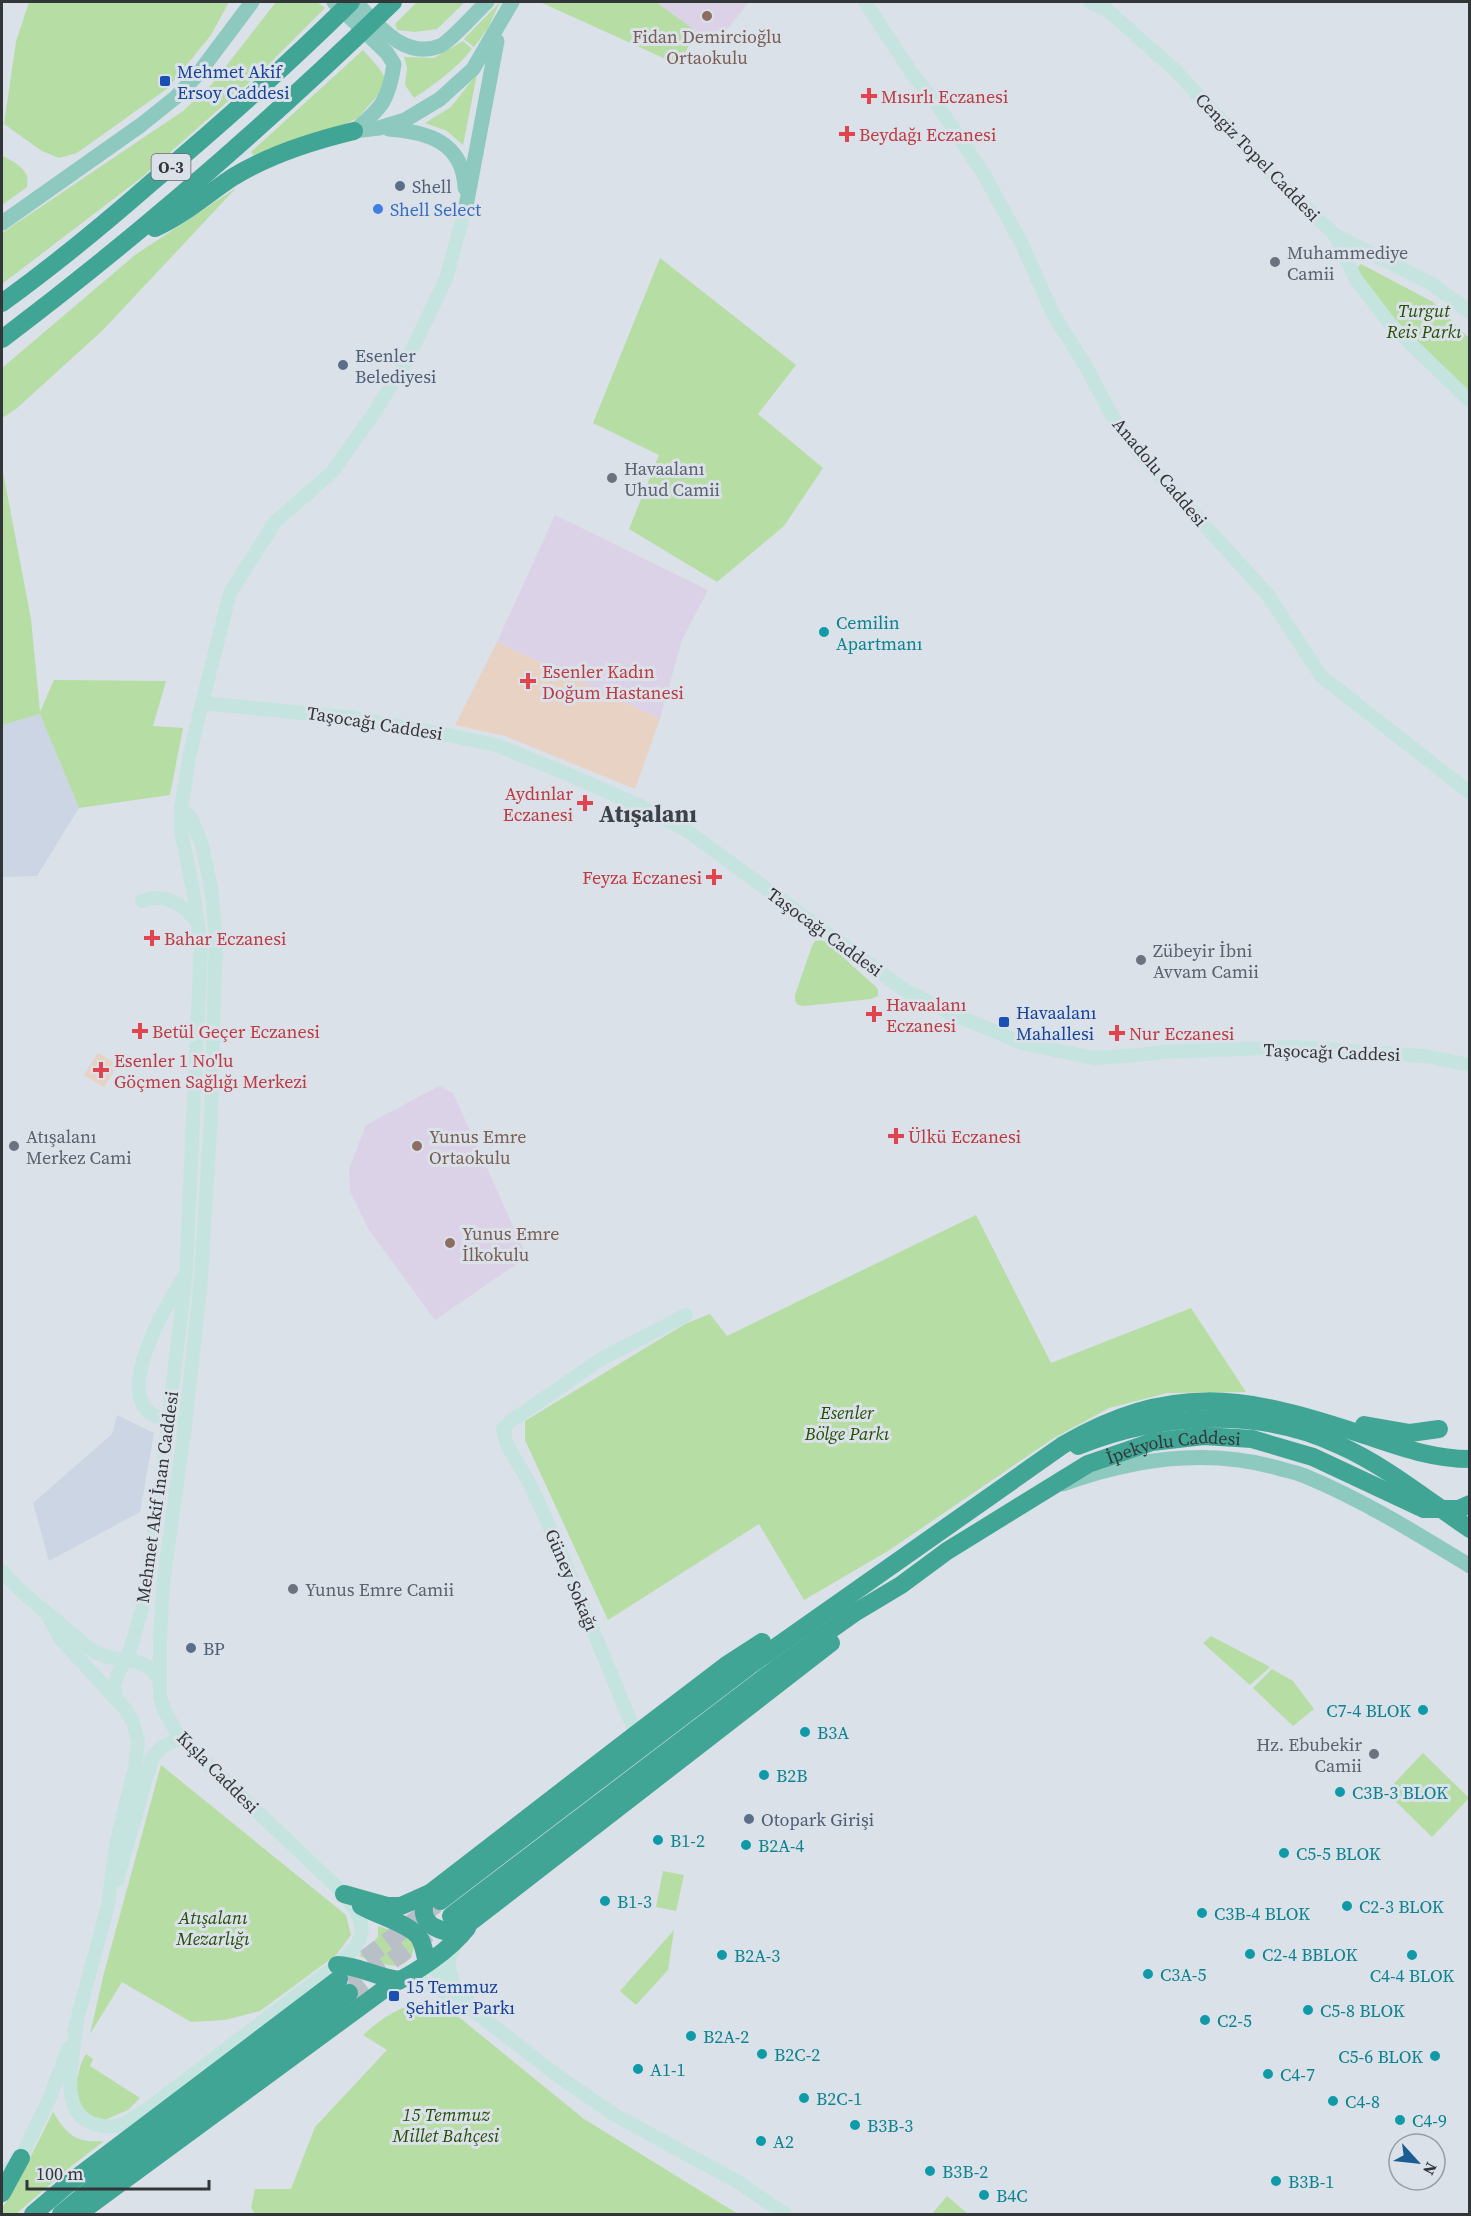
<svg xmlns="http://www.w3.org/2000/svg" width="1471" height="2216" font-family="'Source Serif 4',serif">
<rect width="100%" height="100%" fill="#dbe1e9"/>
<g fill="#cbd5e3">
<path d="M40,714l39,94 -42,68 -35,1v-152z"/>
<path d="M117,1415l37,18 -14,79 -91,49 -16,-58 79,-69z"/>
</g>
<g fill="#dbd2e7">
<path d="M656,2h93l-32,40 -21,-11z"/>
<path d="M555,515l153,75 -26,50 -22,79 -163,-77z"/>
<path d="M439,1086l14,7 74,164 -92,63 -66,-90 -19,-39 -1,-22 17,-44z"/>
</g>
<g fill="#e7d2c4">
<path d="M497,642l163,77 -25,70 -130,-53 -50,-11z"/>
<path d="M98,1053l20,12 -14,22 -20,-12z"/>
</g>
<g fill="#b6dda3">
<path d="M29,2h200l-18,33 -43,53 -91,65 -18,5 -17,-7 -38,-27 12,-82z"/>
<path d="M276,2h41l8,6 -64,64 -120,106 -139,106v-51l181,-122 29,-27z"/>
<path d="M417,2h48l-28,27 -22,3 -18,-2 -2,-6z"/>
<path d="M500,2l-12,26 -14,19 -10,-8z"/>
<path d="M540,2h116l40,29 -17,34z"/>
<path d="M463,41l9,8c-17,21 -36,34 -58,49l-9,-13 2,-18 -3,-10 30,1z"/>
<path d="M363,50l16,18 6,10 -2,11 -25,29 -23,11 -79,29 -5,-6z"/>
<path d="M477,74l-14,71 -16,-14 -22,-8 26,-16z"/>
<path d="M2,156c8,3 22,11 25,20 1,4 0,8 0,11l-25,18z"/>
<path d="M236,188l-133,142 -87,79 -14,9v-50l133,-113z"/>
<path d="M660,258l136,107 -38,49 65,54 -39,58 -67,56 -88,-53 30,-74 -66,-32z"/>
<path d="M1361,264l72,38 36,36v56l-90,-91 -19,-23 -3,-12z"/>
<path d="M2,467l29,152 9,93 14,-32 112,1 -13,45 30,2 -13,67 -91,13 -39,-94 -38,11z"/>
<path d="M821,940l5,2 49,44 3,4v6l-7,3 -67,7 -6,-1 -3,-4v-6l17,-49 3,-5z"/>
<path d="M976,1215l75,148 140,-55 55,84 -79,1 -58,15 -55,30 -166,113 -84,49 -45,-76 -151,96 -83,-180v-19l160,-97 25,-10 17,22z"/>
<path d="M1211,1636l59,31 -20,18 -47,-42z"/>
<path d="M1272,1669l21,12 21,28 -21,17 -40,-38z"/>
<path d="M1423,1753l46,45 -37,39 -46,-45z"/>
<path d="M161,1765l185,150 5,20 -15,20 -76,56 -35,9 -34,2 -69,-40 -32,52 14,-61z"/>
<path d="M663,1871l21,4 -8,36 -20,-4z"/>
<path d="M378,1926l28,9 8,7c0,36 -35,22 -55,14l19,-19z"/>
<path d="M674,1930l-6,40 -32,35 -16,-14z"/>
<path d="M427,2002l14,3 14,9 129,105 154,95h-483l-4,-6 4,-19h36l24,-62 72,-77 -24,-15c20,-18 38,-30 64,-33z"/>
<path d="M86,2054l7,5 -3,7 50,32 -12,12 -26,11c-20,-9 -31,-22 -24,-45 2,-8 3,-15 8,-22z"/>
<path d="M53,2112c15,24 23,31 51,29l-35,27 -53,46h-14v-6l13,-20z"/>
<path d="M947,2196l21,18h-36z"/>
</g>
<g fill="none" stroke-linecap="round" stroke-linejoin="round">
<g stroke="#b9bfc6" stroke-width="18" stroke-dasharray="18 9" stroke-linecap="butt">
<path d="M344,1975l92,-71"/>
<path d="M349,1993l82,-62"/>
</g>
<g stroke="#c6e4df" stroke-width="14">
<path d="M865,2l48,73 25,31 45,67 38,69 32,72 34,54 24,46 29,40 128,141 53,81 149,117"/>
<path d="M1090,2l16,7 69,61 96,104 64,61 95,48 40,29"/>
<path d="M1335,235l20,43 36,47 79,76"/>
<path d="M202,703l152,15 89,16 53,11 69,28 75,33 46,24 217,159 47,24 75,31 69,14 45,-3 23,-3 132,-5 131,9 45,9"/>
<path d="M142,901c23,-9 42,4 56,22"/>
<path d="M177,1419c-80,3 -13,-111 7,-142"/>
<path d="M2,1571c19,22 40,38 62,56 12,9 23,23 38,28 23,8 41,0 57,24"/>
<path d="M48,1616l12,22 66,72 7,12 5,20 -3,25 -19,78 -8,60 -34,126"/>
<path d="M116,1696l-2,-11 4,-11 12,-24 12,-41 17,-109 27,-227 15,-328 -8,-55 -12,-59v-21l8,-52 13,-55 28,-110 45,-71 57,-50 40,-56 34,-54 40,-83 20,-73"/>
<path d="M636,1734l-84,-202 -22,-48 -23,-39 -4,-16 8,-8 92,-63 83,-43"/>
<path d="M117,1880l35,-122 10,-11 18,-9"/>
<path d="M427,1963l41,37"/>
<path d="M400,1980l30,5 31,16 97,75 57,39 123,67 47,32"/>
<path d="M453,1983l-5,-20 8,-21"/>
<path d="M77,2023c-3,29 -21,90 17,101 22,6 29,1 48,-11l195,-148c31,-26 32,-39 7,-71l-164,-156 -16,-28 -4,-14v-56l3,-56 22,-158 16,-146 10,-165 5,-179 -5,-48 -9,-43 -11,-27 -10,-8"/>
<path d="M2,2175l19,-17 29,-61 18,-48"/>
</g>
<g stroke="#8dc9bf" stroke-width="15">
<path d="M334,2l53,51 7,11c-5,36 -13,45 -40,67"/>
<path d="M355,2c23,22 48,58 85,44 10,-4 37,-35 47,-44"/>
<path d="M389,129c39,3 74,13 76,59"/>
<path d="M354,131l25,-3 26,-8 35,-21 33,-30 39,-67"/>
<path d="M466,206l31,-165"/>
<path d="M2,223l139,-98 35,-28 22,-23 54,-72"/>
<path d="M1063,1484c69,-25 140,-36 211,-17 10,3 21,5 31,9 58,24 111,57 165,90"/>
</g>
<g stroke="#41a595" stroke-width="18">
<path d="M155,228c29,-13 52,-34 78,-51 36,-22 79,-36 121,-46"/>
<path d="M2,303c51,-37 101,-78 149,-120 69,-58 136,-118 200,-181"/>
<path d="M2,339c138,-104 267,-217 391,-337"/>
<path d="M1364,1425l46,8 29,-4"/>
<path d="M1078,1446c82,-33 181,-39 261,-1 47,21 88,55 131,84"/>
<path d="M430,1893c-2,4 -5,9 -6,14 -3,19 20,27 35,24l372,-288"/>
<path d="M344,1894l43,12h14l29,-13 206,-159 92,-70 34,-22"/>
<path d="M440,1901l309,-235 314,-221c107,-62 180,-50 292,-13 38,12 74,27 115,27"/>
<path d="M361,1906c15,9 53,19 59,33 4,7 5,16 7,24"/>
<path id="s1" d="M451,1916l330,-251 75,-53 45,-27 46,-34 141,-87 64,-22 52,-6 48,3 61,18 111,52h35l11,-5"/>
<path d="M337,1965c21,0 41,13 63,15"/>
<path d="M2,2193l19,-35"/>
<path d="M33,2214l34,-29 272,-206"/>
<path d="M61,2214l34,-28 254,-193"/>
<path d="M78,2214l312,-229c26,-12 60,-35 77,-57"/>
</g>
</g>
<g fill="#8d6e63" stroke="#dbe1e9" stroke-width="2">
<circle cx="707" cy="16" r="6"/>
<circle cx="417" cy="1146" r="6"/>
<circle cx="450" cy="1243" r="6"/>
</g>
<g fill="#1a4fb4" stroke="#dbe1e9" stroke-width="2">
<rect x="159" y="75" width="12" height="12" rx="3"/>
<rect x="998" y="1016" width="12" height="12" rx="3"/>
<rect x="388" y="1990" width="12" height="12" rx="3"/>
</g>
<g fill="#e0444e" stroke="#dbe1e9" stroke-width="2">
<path d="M866 87h6v6h6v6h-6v6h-6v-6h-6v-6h6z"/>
<path d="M844 125h6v6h6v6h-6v6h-6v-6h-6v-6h6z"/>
<path d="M525 672h6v6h6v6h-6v6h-6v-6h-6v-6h6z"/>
<path d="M582 794h6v6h6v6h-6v6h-6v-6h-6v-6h6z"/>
<path d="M711 868h6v6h6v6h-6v6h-6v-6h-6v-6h6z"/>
<path d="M149 929h6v6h6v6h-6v6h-6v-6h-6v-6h6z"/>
<path d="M871 1005h6v6h6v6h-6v6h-6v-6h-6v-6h6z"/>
<path d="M137 1022h6v6h6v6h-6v6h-6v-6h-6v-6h6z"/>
<path d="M1114 1024h6v6h6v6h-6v6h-6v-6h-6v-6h6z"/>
<path d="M98 1061h6v6h6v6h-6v6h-6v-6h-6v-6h6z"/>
<path d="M893 1127h6v6h6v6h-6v6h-6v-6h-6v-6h6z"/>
</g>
<g fill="#5c6f8a" stroke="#dbe1e9" stroke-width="2">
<circle cx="400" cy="186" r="6"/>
<circle cx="343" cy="365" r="6"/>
<circle cx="191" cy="1648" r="6"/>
<circle cx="749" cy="1819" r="6"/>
</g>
<circle fill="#3f7fe0" stroke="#dbe1e9" stroke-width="2" cx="378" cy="209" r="6"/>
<g fill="#6b7280" stroke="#dbe1e9" stroke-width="2">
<circle cx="1275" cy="262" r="6"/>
<circle cx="612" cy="478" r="6"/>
<circle cx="1141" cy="960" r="6"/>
<circle cx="14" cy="1146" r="6"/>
<circle cx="293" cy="1589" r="6"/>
<circle cx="1374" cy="1754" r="6"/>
</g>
<g fill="#0f9aa8" stroke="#dbe1e9" stroke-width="2">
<circle cx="824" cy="632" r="6"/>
<circle cx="1423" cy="1710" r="6"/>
<circle cx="805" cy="1732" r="6"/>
<circle cx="764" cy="1775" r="6"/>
<circle cx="1340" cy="1792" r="6"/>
<circle cx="658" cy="1840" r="6"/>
<circle cx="746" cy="1845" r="6"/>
<circle cx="1284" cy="1853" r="6"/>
<circle cx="605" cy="1901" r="6"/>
<circle cx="1347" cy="1906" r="6"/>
<circle cx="1202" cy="1913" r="6"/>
<circle cx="1250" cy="1954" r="6"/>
<circle cx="722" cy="1955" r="6"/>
<circle cx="1412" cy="1955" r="6"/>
<circle cx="1148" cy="1974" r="6"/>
<circle cx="1308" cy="2010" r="6"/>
<circle cx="1205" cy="2020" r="6"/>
<circle cx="691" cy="2036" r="6"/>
<circle cx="762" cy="2054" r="6"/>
<circle cx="1435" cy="2056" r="6"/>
<circle cx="638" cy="2069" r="6"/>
<circle cx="1268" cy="2074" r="6"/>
<circle cx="804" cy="2098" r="6"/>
<circle cx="1333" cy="2101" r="6"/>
<circle cx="1400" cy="2120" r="6"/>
<circle cx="855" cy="2125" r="6"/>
<circle cx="761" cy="2141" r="6"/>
<circle cx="930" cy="2171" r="6"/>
<circle cx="1276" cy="2181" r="6"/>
<circle cx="984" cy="2195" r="6"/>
</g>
<g text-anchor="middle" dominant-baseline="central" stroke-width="6" stroke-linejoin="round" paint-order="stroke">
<rect fill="#dbe1e9" stroke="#65696e" stroke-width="1.5" x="151.5" y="154" width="39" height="26" rx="4.5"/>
<g font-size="16" font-weight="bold" fill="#333639">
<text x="171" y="167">O-3</text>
</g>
<g font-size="18" fill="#785e54" stroke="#dbe1e9" text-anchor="start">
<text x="707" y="36" text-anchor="middle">Fidan Demircioğlu<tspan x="707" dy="21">Ortaokulu</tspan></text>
<text x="429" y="1136">Yunus Emre<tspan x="429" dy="21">Ortaokulu</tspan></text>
<text x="462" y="1233">Yunus Emre<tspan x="462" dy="21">İlkokulu</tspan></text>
</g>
<g font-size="18" fill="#164399" stroke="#dbe1e9" text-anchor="start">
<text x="177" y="71">Mehmet Akif<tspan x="177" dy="21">Ersoy Caddesi</tspan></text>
<text x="1016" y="1012">Havaalanı<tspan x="1016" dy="21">Mahallesi</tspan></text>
<text x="406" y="1986">15 Temmuz<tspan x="406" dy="21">Şehitler Parkı</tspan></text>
</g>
<g font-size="18" fill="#be3a42" stroke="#dbe1e9" text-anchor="start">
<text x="881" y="96">Mısırlı Eczanesi</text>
<text x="859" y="134">Beydağı Eczanesi</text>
<text x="542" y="671">Esenler Kadın<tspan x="542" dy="21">Doğum Hastanesi</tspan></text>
<text x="573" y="793" text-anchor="end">Aydınlar<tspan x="573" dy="21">Eczanesi</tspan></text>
<text x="702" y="877" text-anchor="end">Feyza Eczanesi</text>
<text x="164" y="938">Bahar Eczanesi</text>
<text x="886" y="1004">Havaalanı<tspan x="886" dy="21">Eczanesi</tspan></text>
<text x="152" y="1031">Betül Geçer Eczanesi</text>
<text x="1129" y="1033">Nur Eczanesi</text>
<text x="114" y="1060">Esenler 1 No'lu<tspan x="114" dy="21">Göçmen Sağlığı Merkezi</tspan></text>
<text x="908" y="1136">Ülkü Eczanesi</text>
</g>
<g font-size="18" fill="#333639" stroke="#dbe1e9">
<text transform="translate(1258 157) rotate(46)">Cengiz Topel Caddesi</text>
<text transform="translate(1160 472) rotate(50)">Anadolu Caddesi</text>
<text transform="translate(375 723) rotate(9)">Taşocağı Caddesi</text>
<text transform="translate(825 932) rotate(36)">Taşocağı Caddesi</text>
<text transform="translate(1332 1052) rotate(2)">Taşocağı Caddesi</text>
<text stroke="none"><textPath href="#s1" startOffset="870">İpekyolu Caddesi</textPath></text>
<text transform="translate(157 1497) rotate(-82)">Mehmet Akif İnan Caddesi</text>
<text transform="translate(572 1580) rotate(67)">Güney Sokağı</text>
<text transform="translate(218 1772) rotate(45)">Kışla Caddesi</text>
</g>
<g font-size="18" fill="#4e5e75" stroke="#dbe1e9" text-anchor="start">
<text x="412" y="186">Shell</text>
<text x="355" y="355">Esenler<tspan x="355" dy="21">Belediyesi</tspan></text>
<text x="203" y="1648">BP</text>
<text x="761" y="1819">Otopark Girişi</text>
</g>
<g font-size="18" fill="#366cbe" stroke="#dbe1e9" text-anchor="start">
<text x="390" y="209">Shell Select</text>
</g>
<g font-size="18" fill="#5b616d" stroke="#dbe1e9" text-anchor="start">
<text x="1287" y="252">Muhammediye<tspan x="1287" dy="21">Camii</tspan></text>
<text x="624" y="468">Havaalanı<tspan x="624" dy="21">Uhud Camii</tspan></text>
<text x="1153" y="950">Zübeyir İbni<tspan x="1153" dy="21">Avvam Camii</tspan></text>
<text x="26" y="1136">Atışalanı<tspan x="26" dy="21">Merkez Cami</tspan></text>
<text x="305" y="1589">Yunus Emre Camii</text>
<text x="1362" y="1744" text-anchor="end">Hz. Ebubekir<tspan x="1362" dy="21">Camii</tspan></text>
</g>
<g font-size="18" font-style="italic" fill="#264e07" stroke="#dbe1e9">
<text x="1424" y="310">Turgut<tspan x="1424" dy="21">Reis Parkı</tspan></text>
<text x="847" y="1412">Esenler<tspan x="847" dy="21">Bölge Parkı</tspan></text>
<text x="213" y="1917">Atışalanı<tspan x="213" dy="21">Mezarlığı</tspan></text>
<text x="446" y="2114">15 Temmuz<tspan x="446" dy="21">Millet Bahçesi</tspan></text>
</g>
<g font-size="18" fill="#0d838f" stroke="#dbe1e9" text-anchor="start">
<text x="836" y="622">Cemilin<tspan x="836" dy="21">Apartmanı</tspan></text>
<text x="1411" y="1710" text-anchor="end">C7-4 BLOK</text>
<text x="817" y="1732">B3A</text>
<text x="776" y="1775">B2B</text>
<text x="1352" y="1792">C3B-3 BLOK</text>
<text x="670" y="1840">B1-2</text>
<text x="758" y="1845">B2A-4</text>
<text x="1296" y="1853">C5-5 BLOK</text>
<text x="617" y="1901">B1-3</text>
<text x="1359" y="1906">C2-3 BLOK</text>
<text x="1214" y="1913">C3B-4 BLOK</text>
<text x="1262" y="1954">C2-4 BBLOK</text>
<text x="734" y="1955">B2A-3</text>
<text x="1160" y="1974">C3A-5</text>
<text x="1412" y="1975" text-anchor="middle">C4-4 BLOK</text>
<text x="1320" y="2010">C5-8 BLOK</text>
<text x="1217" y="2020">C2-5</text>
<text x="703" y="2036">B2A-2</text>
<text x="774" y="2054">B2C-2</text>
<text x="1423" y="2056" text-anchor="end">C5-6 BLOK</text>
<text x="650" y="2069">A1-1</text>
<text x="1280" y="2074">C4-7</text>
<text x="816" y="2098">B2C-1</text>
<text x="1345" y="2101">C4-8</text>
<text x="1412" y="2120">C4-9</text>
<text x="867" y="2125">B3B-3</text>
<text x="773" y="2141">A2</text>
<text x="942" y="2171">B3B-2</text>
<text x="1288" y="2181">B3B-1</text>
<text x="996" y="2195">B4C</text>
</g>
<g font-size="24" font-weight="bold" fill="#3d4148" stroke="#dbe1e9">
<text x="648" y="813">Atışalanı</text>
</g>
</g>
<rect width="1471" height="2216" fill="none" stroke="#333639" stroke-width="6"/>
<g transform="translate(1417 2162) rotate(117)"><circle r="28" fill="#dbe1e9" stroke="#989da3" stroke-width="1.5"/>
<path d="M0-4.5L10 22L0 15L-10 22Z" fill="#1b5c92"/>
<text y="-9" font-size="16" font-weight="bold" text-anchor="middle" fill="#333639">N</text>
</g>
<path d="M27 2180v9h182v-9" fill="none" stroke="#333639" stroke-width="3"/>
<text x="36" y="2180" font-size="18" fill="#333639" stroke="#dbe1e9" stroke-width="4.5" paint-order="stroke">100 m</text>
</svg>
